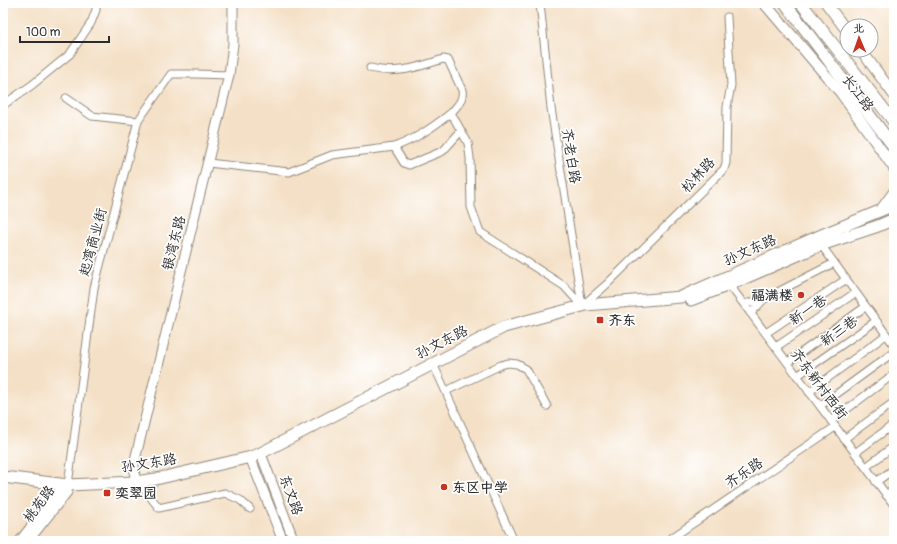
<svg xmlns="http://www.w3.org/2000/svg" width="897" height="544" font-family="Pangolin,'LXGW WenKai TC',sans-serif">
<rect width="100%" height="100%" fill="#fff"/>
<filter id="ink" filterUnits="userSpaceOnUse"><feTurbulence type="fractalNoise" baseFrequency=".025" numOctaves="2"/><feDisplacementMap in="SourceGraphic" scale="8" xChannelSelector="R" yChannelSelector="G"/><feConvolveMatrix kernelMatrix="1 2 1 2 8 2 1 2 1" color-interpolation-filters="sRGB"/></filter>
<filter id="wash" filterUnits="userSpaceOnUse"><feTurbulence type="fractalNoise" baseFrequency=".012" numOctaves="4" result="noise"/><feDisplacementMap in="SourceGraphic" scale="16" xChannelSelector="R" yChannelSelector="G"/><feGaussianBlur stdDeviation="0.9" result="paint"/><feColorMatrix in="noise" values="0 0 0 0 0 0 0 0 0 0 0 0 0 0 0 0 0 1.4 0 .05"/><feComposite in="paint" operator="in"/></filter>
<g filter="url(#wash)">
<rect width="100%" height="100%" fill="#f4e0c6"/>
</g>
<g filter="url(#ink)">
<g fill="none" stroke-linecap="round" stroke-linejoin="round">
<defs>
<g id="minor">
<path d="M540,3l11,105 31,197"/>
<path d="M370,68c26,7 49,-1 73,-9l5,1 14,30c2,10 -5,16 -11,23l17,30 2,15 1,49 9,25 84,54 18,20 24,-21 118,-116 2,-6 1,-56 4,-22 -4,-68"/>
<path d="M66,98l26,18 46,5"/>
<path d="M3,105l29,-20 38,-31 21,-31 5,-13v-7"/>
<path d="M394,147l10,16 5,2 34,-14 18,-20"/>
<path d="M208,163l81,9 43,-17 62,-8c22,-8 39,-20 57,-34"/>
<path d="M819,242l75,103"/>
<path d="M728,283l166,222"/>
<path d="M744,304l20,-5"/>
<path d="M751,313l13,-14 70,-36"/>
<path d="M766,333l79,-53"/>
<path d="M776,347l79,-54"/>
<path d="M788,362l77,-55"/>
<path d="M435,368l79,173"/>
<path d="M797,376l79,-55"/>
<path d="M446,391l55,-26 7,-2 9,1 9,5 21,37"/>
<path d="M809,392l77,-57"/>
<path d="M820,406l74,-54"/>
<path d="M831,421l63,-47"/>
<path d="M844,439l50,-37"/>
<path d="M855,453l39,-29"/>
<path d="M866,467l28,-21"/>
<path d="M876,482l18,-13"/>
<path d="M68,485l26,-197 44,-167 33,-47h25l33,1"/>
<path d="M141,485l18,23 66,-15 15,7 10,9"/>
<path d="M886,495l8,-6"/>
<path d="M667,541l168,-114"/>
</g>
<g id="tertiary">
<path d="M263,459l31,82"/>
<path d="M252,462l31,79"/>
<path d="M140,485l-5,-3 -1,-18 95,-389 4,-31v-41"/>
<path d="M20,541l39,-50 9,-6"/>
<path d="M28,541l39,-49 1,-7"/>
</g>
<g id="secondary">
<path d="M764,3l77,90 53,75"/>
<path d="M826,3l21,28"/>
<path d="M861,50l33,45"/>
<path d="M880,211l14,-19"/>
</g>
<g id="primary">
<path d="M691,300l38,-15 92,-40 57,-19 16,-7"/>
<path d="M3,477l65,8 67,-3 21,-3 95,-22 10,-4 243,-126 82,-22 95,-8 143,-63 70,-29"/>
</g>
<g id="trunk">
<path d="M785,3l108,143"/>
<path d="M801,3l93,119"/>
</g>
</defs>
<use href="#minor" stroke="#908678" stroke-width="9"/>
<use href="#tertiary" stroke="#908678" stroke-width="11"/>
<use href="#secondary" stroke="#908678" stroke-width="12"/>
<use href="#primary" stroke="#908678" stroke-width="13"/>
<use href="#trunk" stroke="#908678" stroke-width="13"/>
<use href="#minor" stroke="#fff" stroke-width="7"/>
<use href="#tertiary" stroke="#fff" stroke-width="9"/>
<use href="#secondary" stroke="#fff" stroke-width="10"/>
<use href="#primary" stroke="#fff" stroke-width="11"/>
<use href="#trunk" stroke="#fff" stroke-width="11"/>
</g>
</g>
<g fill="#c8321e" stroke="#fff" stroke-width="1.5">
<circle cx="801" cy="295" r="4"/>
<rect x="596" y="316" width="8" height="8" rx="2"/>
<circle cx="444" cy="487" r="4"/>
<rect x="103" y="489" width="8" height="8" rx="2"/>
</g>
<g text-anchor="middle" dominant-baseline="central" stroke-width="3.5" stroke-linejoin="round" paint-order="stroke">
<g font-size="14" fill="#2b2b2b" stroke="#fff">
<text transform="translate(858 93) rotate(53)">长江路</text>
<text transform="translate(571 156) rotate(81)">齐老白路</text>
<text transform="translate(698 175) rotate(-47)">松林路</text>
<text transform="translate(93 242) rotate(-75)">起湾商业街</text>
<text transform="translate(174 243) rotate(-76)">银湾东路</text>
<text transform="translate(750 250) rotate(-24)">孙文东路</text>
<text transform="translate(808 310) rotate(-34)">新一巷</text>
<text transform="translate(839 331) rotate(-35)">新三巷</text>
<text transform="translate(442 342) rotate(-27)">孙文东路</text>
<text transform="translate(819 384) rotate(53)">齐东新村西街</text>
<text transform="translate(149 463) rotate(-9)">孙文东路</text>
<text transform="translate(744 473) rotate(-34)">齐乐路</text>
<text transform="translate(291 495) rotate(70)">东文路</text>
<text transform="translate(39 504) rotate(-53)">桃苑路</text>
</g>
<g font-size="14" font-weight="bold" fill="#2b2b2b" stroke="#fff" text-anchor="start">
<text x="793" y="295" text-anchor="end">福满楼</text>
<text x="608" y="320">齐东</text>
<text x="452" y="487">东区中学</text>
<text x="115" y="493">奕翠园</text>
</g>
</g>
<rect width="897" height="544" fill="none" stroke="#fff" stroke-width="16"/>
<g transform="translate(859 38) rotate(358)"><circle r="19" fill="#ffffff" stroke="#aaaaaa"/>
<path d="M0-3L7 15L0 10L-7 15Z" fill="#c8321e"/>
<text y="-6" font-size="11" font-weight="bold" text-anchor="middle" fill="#2b2b2b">北</text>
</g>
<path d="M20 36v6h89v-6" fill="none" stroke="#2b2b2b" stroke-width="2"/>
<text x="26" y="36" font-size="12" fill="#2b2b2b" stroke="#ffffff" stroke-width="3" paint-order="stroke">100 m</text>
</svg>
